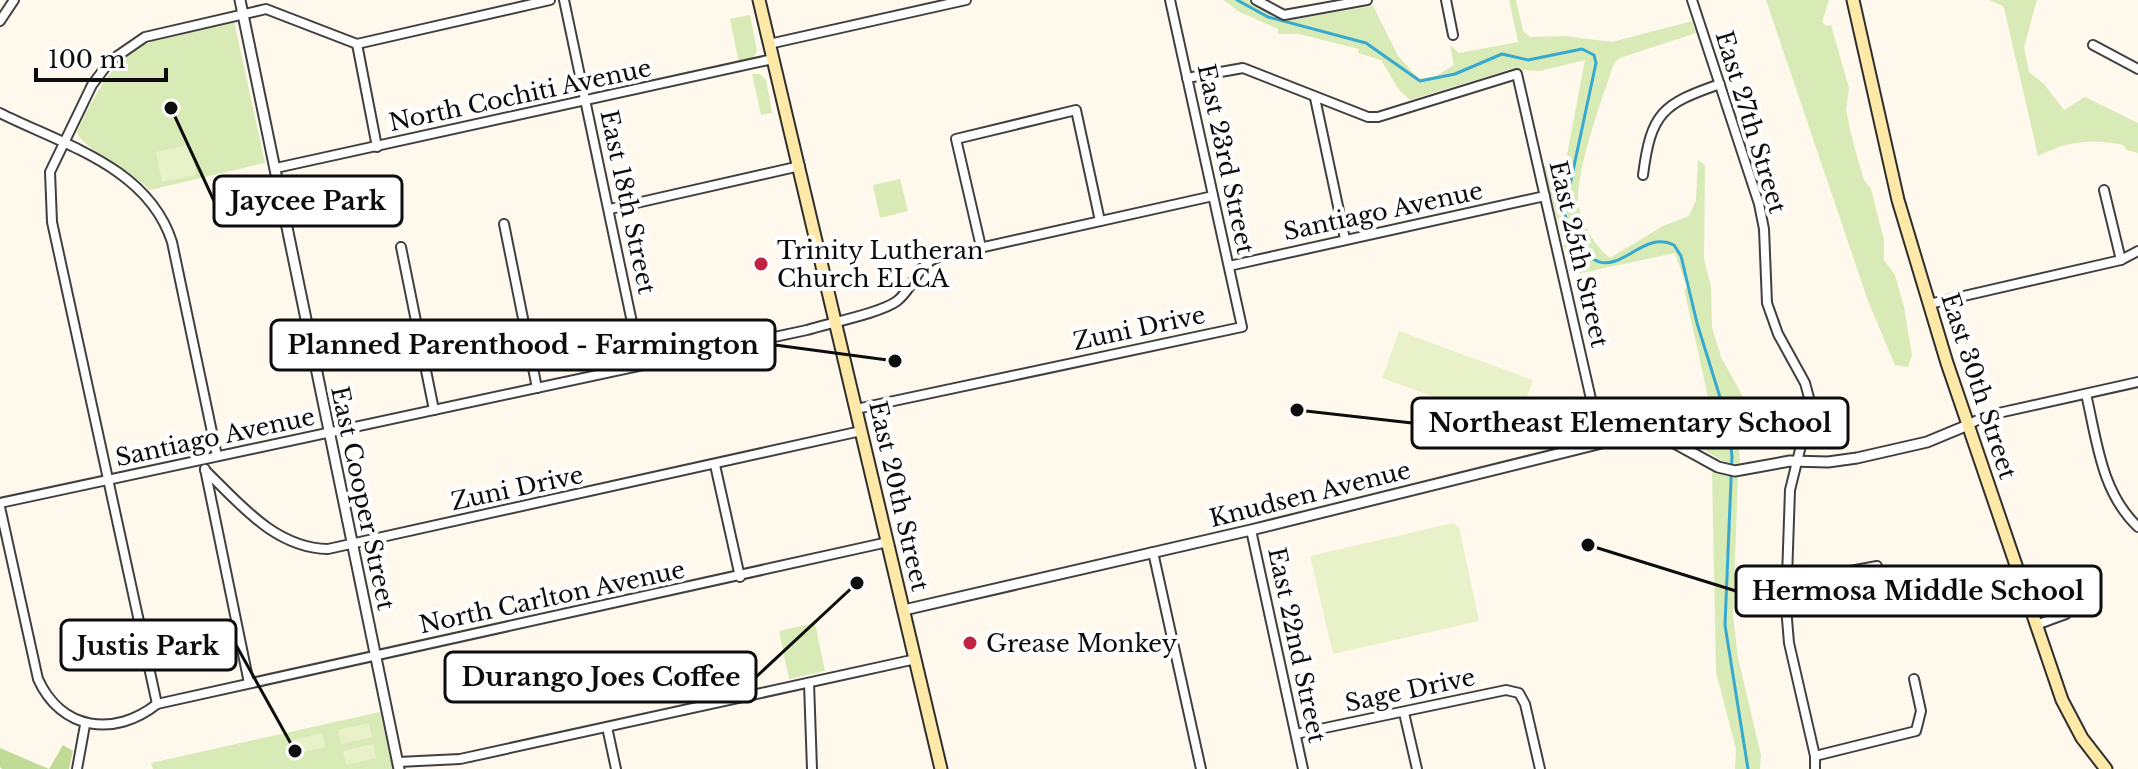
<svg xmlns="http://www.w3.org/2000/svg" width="2138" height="769" font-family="'Libre Baskerville',serif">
<rect width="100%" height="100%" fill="#fff9ed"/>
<g fill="#d8eab6">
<path d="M1223,0h25l25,16 17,4 83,-14 25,50 21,23 17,-3 18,-11 -4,-20 9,8 59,-11 -9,-42h7l7,31 7,6 35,-1 47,6 80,-21 4,12 -76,25 -6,5c-12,37 -35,97 -36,135 0,20 16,48 32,60l53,-32 26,-10 7,-16 2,-40 7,5 -1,94 7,28 1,40 9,30 25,45 -8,14 2,48 -14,-1 -20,-12 9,-23 -31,-139 3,-1 -12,-35 -103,22 -29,-109 23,-6 19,-100 -45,11 -29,-2 -101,31 -11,-10 -18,-30 -23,-7 1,-4 -60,-15h-21v-5l-38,-17z"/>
<path d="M1766,0h63l-7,22 4,4 5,-1 18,63 -3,22 7,32 11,38 7,9 13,51v20l11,15 9,32 8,48 -4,12 -13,-2 -27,-64z"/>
<path d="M1989,0h48l-13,47 5,25 15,12 20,26 21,-13 53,26v30l-11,-3 -4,-5c-31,-7 -56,-4 -85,11l-33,-144 -2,-6z"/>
<path d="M750,15l7,36 -5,8 -13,4 -9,-44z"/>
<path d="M234,21l31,142 -115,27c-15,-17 -70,-43 -73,-58 44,-93 61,-90 157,-111z"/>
<path d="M752,74h8l6,6 6,33 -11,2z"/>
<path d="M900,179l8,32 -28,7 -7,-33z"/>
<path d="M1712,472l26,6 -5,137 5,43 23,97 -1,14h-25l1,-20 -20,-77z"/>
<path d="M815,623l10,48 -36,8 -10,-48z"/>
<path d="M380,712l13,57h-240l-2,-6z"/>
</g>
<path fill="#bfdb95" d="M63,745l10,6 -4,18h-67l-2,-2v-19l49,21z"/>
<g fill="#e9f1c8">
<path d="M191,144l5,31 -34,7 -6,-30z"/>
<path d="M1399,331l134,49 -17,47 -134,-49z"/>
<path d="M1453,523l6,4 20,94 -146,33 -23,-98z"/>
<path d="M369,723l3,14 -31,7 -3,-14z"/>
<path d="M322,733l3,14 -30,7 -3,-14z"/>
<path d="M373,744l3,14 -30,7 -3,-14z"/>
</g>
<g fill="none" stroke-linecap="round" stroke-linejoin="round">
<path stroke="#37a9cf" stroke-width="3" d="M1237,0l31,17 98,26 54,38 35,-7 47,-20 26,6 54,-11 12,6 2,8 -32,150c40,103 69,11 110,32l7,11 16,67 31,100 4,33 -7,169 23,144"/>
<defs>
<g id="minor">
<path d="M564,0l77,365"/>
<path d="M1256,0l28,15 83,-15"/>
<path d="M1446,0l7,35"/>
<path d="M1692,0l67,204 5,25 3,74 11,31 27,49 6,22 -21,85 -4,117 3,36 26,113v13"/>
<path d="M0,21l14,-21"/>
<path d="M357,44l20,103"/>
<path d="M769,44l197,-44"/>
<path d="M2093,45l45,24"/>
<path d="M1187,78l56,-10 125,49h10l139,-43 84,369"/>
<path d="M1315,98l30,141"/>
<path d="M0,113c64,32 148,54 172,129l45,214"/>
<path d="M276,168l497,-109"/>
<path d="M1643,175c8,-62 19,-71 77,-91"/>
<path d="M2104,190l17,70"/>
<path d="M610,209l190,-43"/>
<path d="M504,224l33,164"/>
<path d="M401,247l33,163"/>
<path d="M981,247l-25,-108 120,-29 24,111"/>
<path d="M1229,266l316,-70"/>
<path d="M1929,304l192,-44 17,-9"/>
<path d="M2086,394c11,47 15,98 52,133"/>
<path d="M856,409l386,-82 -72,-327"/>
<path d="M1968,425l17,-9 153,-34"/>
<path d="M715,465l25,112"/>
<path d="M205,469l44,214"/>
<path d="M205,470c35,34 70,78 123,79l533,-118"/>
<path d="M0,503l807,-173c22,-7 74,-17 90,-29 18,-14 19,-37 42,-44l274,-61"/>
<path d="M0,507l38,172c23,51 76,59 119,25l731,-162"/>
<path d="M1251,530l52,239"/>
<path d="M1153,552l48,217"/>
<path d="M1786,583l91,-17"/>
<path d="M2036,625l30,-11"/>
<path d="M809,683l3,86"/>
<path d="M157,704l-105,-482 -2,-50 42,-87 18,-24 35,-24 121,-28 91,35 193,-44"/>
<path d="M1404,713l13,56"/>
<path d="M607,727l9,42"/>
<path d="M1296,734l210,-44 13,3 6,11 15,65"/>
<path d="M1815,756l101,-25 5,-20 -7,-32"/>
<path d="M398,762l62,-3 456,-100"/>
<path d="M77,769l8,-44"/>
</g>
<g id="tertiary">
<path d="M240,0l159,769"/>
<path d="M904,610l347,-80 375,-93 41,2 51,28 17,4 55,-10 38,1 29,-4 70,-16 41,-17"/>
</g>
<g id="secondary">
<path d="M759,0l182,769"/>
<path d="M1853,0l45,200 49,163 115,337 20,38 24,31"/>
</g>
</defs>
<use href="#minor" stroke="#404040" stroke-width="12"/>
<use href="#tertiary" stroke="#404040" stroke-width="13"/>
<use href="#secondary" stroke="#2f2f2f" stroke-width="15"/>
<use href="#minor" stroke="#fff" stroke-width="8"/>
<use href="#tertiary" stroke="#fff" stroke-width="9"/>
<use href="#secondary" stroke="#ffe9a8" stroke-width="11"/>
</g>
<g fill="#bf2341" stroke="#fff" stroke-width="3">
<circle cx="761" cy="264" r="8"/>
<circle cx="970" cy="643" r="8"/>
</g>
<g text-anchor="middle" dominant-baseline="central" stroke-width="8" stroke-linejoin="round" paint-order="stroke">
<g font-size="24" fill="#0d0d0d" stroke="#fff">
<text transform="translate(520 95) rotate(-12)">North Cochiti Avenue</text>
<text transform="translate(1751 122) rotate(73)">East 27th Street</text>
<text transform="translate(1226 159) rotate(78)">East 23rd Street</text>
<text transform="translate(628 202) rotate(78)">East 18th Street</text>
<text transform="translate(1383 211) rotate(-12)">Santiago Avenue</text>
<text transform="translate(1579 254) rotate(77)">East 25th Street</text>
<text transform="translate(1139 328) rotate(-12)">Zuni Drive</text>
<text transform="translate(1979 386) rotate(72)">East 30th Street</text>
<text transform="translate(215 437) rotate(-12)">Santiago Avenue</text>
<text transform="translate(517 488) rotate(-12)">Zuni Drive</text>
<text transform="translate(1310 494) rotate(-14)">Knudsen Avenue</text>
<text transform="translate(899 496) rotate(77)">East 20th Street</text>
<text transform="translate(363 498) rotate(78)">East Cooper Street</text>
<text transform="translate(552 597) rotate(-12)">North Carlton Avenue</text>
<text transform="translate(1297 645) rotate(78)">East 22nd Street</text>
<text transform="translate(1410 690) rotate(-12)">Sage Drive</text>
</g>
<g font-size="24" fill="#0d0d0d" stroke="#fff" text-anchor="start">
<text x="777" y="250">Trinity Lutheran<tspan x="777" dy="28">Church ELCA</tspan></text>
<text x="986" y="643">Grease Monkey</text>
</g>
</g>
<path fill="none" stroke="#0d0d0d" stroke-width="3" d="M171 108L214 201M895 361L775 345M1297 410L1412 423M1588 545L1736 591M295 751L236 645M857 583L756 677"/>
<g fill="#0d0d0d" stroke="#fff" stroke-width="3">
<circle cx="171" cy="108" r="8"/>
<circle cx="895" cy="361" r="8"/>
<circle cx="1297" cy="410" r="8"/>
<circle cx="1588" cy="545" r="8"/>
<circle cx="295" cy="751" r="8"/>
<circle cx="857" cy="583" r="8"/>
</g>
<g fill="#fff" stroke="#0d0d0d" stroke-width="3">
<rect x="214" y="176" width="188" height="50" rx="8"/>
<rect x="271" y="320" width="504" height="50" rx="8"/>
<rect x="1412" y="398" width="436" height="50" rx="8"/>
<rect x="1736" y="566" width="365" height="50" rx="8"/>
<rect x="61" y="620" width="175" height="50" rx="8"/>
<rect x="445" y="652" width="311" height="50" rx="8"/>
</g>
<g font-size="26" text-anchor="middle" font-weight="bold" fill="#0d0d0d">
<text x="308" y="210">Jaycee Park</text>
<text x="523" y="354">Planned Parenthood - Farmington</text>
<text x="1630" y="432">Northeast Elementary School</text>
<text x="1918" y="600">Hermosa Middle School</text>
<text x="148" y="655">Justis Park</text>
<text x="601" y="686">Durango Joes Coffee</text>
</g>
<path d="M36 68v12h130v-12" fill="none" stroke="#0d0d0d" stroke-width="4"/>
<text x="48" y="68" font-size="24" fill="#0d0d0d" stroke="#ffffff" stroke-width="6" paint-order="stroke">100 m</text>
</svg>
